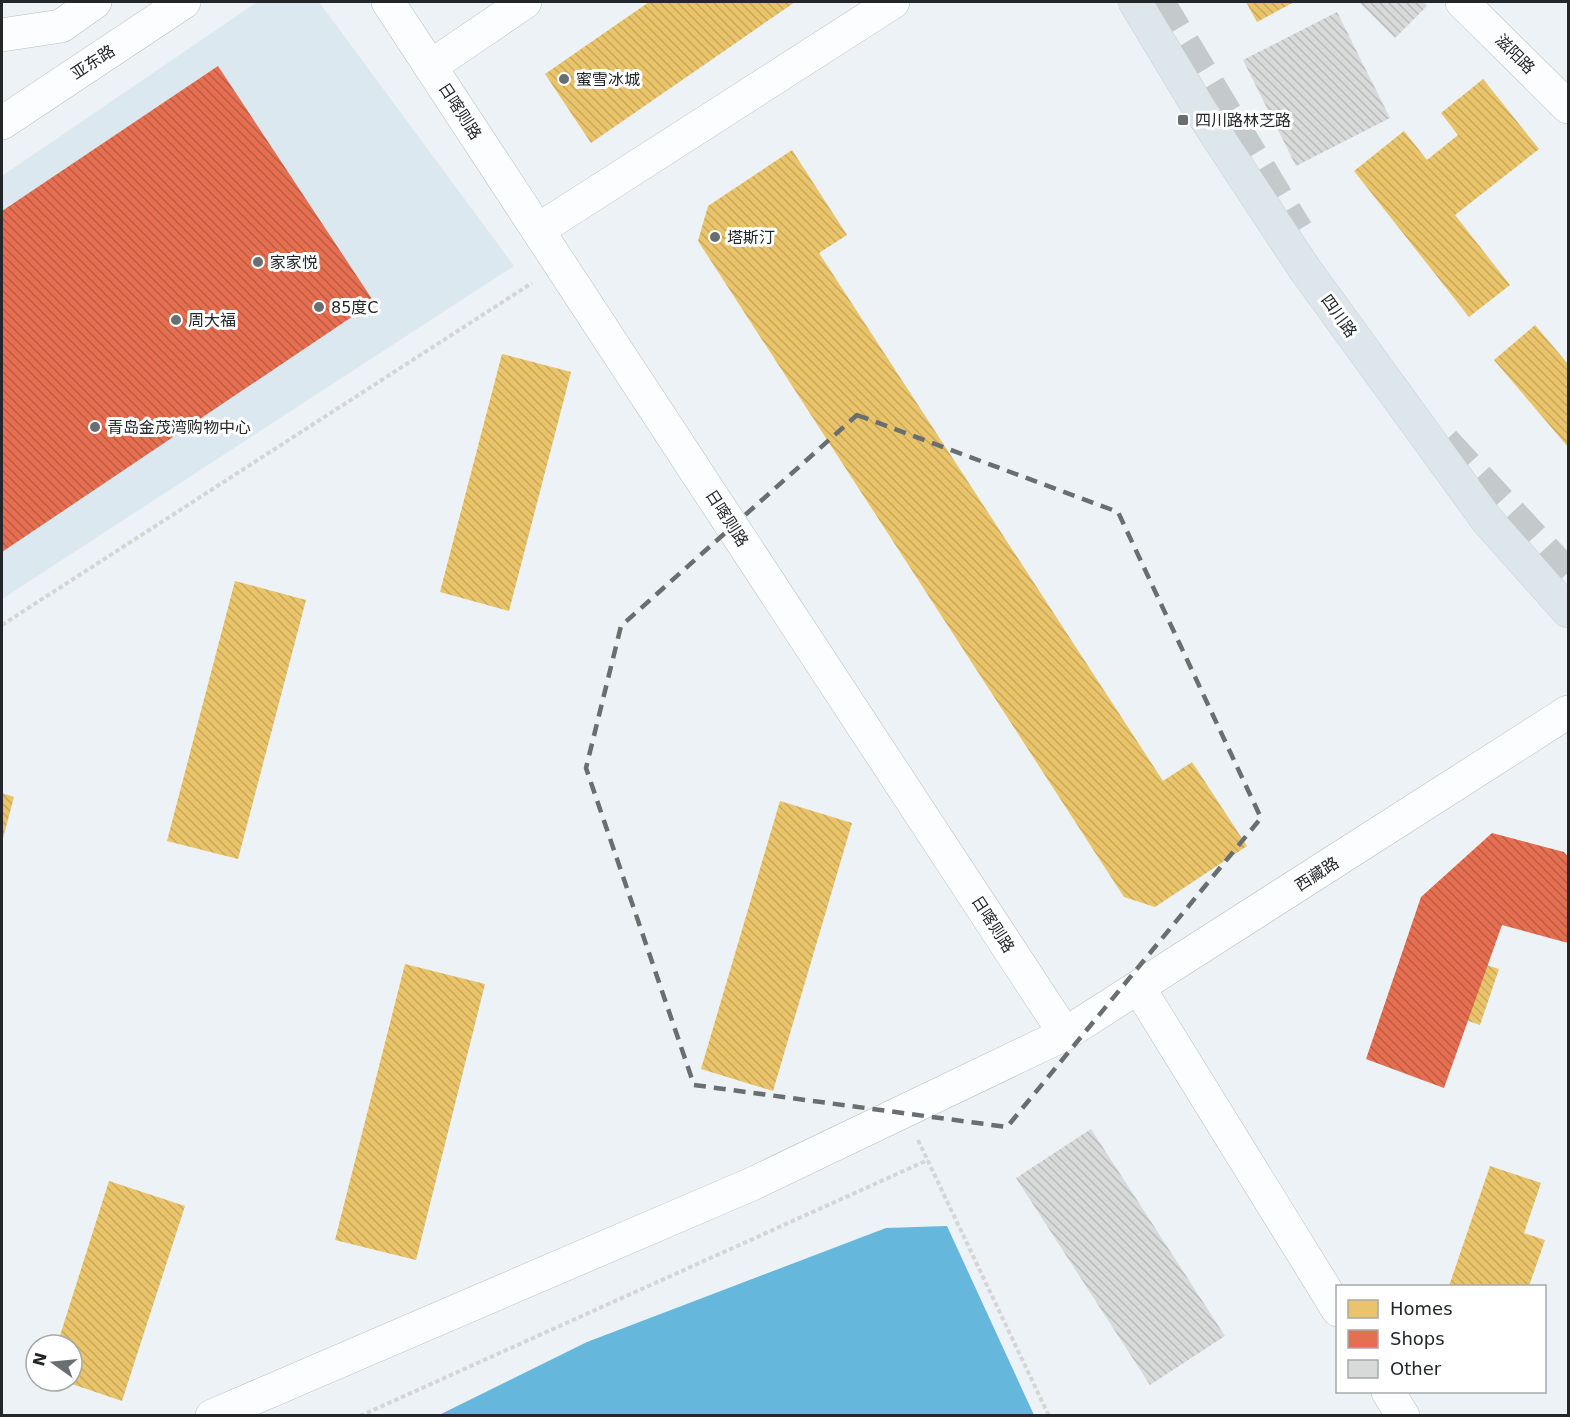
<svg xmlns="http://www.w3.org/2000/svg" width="1570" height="1417" font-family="'DejaVu Sans','Noto Sans SC',sans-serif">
<defs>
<pattern id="homes-back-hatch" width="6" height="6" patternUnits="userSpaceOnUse" patternTransform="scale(1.5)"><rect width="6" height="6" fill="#e9c46a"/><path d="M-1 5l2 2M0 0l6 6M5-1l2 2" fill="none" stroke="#c8a85c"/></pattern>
<pattern id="shops-back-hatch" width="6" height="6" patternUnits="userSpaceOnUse" patternTransform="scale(1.5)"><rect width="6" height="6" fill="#e76f51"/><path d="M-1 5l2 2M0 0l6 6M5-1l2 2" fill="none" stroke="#bb5b43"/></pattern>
<pattern id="building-back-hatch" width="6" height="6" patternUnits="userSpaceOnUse" patternTransform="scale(1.5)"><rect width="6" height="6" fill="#d8d9d9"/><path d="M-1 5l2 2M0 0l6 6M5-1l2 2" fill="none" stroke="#b9baba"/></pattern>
</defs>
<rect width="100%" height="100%" fill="#ecf2f5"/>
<path fill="#dbe8ef" d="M257,2h62l195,264 -512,333v-423z"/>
<path fill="#66b7dc" d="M947,1226l87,189h-595l148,-73 299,-114z"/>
<g fill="url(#homes-back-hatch)">
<path d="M649,2h146l-204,141 -46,-69z"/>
<path d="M1246,2h48l-37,20z"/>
<path d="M1483,79l56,70 -84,66 55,70 -41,32 -115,-146 50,-40 23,29 31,-25 -17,-22z"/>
<path d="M792,150l55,85 -28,18 344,528 29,-19 55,84 -92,61 -31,-10 -426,-656 10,-35z"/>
<path d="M1535,325l33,39v83l-74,-87z"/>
<path d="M502,354l69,18 -62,239 -69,-19z"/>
<path d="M235,581l71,19 -68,259 -71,-18z"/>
<path d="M2,793l12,4 -12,45z"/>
<path d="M780,801l72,22 -79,268 -72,-22z"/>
<path d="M1443,895l52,18 -18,49 22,7 -19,56 -20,-7 -16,47 -52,-18z"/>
<path d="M405,964l80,20 -69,276 -81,-20z"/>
<path d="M1490,1166l51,17 -17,50 21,7 -16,46h-80z"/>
<path d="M109,1181l76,25 -63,195 -59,-20h9v-36h-15z"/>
</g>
<g fill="url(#shops-back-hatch)">
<path d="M218,66l156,236 -372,250v-341z"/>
<path d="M1492,833l72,19 4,5v86l-66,-18 -58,163 -78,-29 55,-162z"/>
</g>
<g fill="url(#building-back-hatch)">
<path d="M1359,2h64l4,4 -32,32z"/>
<path d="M1337,12l53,106 -94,48 -53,-106z"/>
<path d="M1091,1129l134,207 -75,49 -134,-207z"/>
</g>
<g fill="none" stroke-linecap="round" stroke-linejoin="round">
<g stroke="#c4c9cc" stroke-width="33" stroke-dasharray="33 16" stroke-linecap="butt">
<path d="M1158,2l139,229"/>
<path d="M1444,442l124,134"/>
</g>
<defs>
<g id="minor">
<path d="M388,2l677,1032"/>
<path d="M1462,2l106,105"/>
<path d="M2,35l59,-9 34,-24"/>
<path d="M431,66l94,-64"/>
<path d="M2,123l182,-121"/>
<path d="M538,230l355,-228"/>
<path d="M1139,988l199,322"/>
<path d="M1388,1392l15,24"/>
<path d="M212,1416l540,-232 313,-150 503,-322"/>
</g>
<path id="major" d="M1135,2l65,108 104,158 183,252 81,91"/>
</defs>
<use href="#minor" stroke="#b9bec0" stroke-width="34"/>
<use href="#major" stroke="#cccfd0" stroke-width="34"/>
<g stroke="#d4d6d6" stroke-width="4" stroke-dasharray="4.5 3" stroke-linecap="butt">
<path d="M2,625l530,-342"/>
<path d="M918,1140l131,276"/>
<path d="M360,1416l568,-256"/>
</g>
<use href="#minor" stroke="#fcfdfe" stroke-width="33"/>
<use href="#major" stroke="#dce6eb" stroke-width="33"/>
</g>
<path fill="none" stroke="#696e70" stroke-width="4.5" stroke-dasharray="12 8" stroke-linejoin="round" d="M857,415l261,97 143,306 -254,309 -313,-42 -108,-317 35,-142z"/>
<g fill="#696e70" stroke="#fff" stroke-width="2">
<circle cx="564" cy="79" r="6"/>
<rect x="1177" y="114" width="12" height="12" rx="3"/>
<circle cx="715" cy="237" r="6"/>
<circle cx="258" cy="262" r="6"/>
<circle cx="319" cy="307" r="6"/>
<circle cx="176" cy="320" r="6"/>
<circle cx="95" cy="427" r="6"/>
</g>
<g text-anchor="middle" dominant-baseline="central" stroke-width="6" stroke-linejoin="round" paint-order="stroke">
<g font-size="16" fill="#232729" stroke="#fff">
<text transform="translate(1515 54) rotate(45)">滋阳路</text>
<text transform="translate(93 62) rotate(-33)">亚东路</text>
<text transform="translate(460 111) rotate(57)">日喀则路</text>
<text transform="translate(1339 316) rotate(54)">四川路</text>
<text transform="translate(727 518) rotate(57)">日喀则路</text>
<text transform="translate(1317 874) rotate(-33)">西藏路</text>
<text transform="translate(993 924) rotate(57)">日喀则路</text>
</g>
<g font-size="16" fill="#232729" stroke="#fff" text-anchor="start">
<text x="576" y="79">蜜雪冰城</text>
<text x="1195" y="120">四川路林芝路</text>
<text x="727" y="237">塔斯汀</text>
<text x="270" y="262">家家悦</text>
<text x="331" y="307">85度C</text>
<text x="188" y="320">周大福</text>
<text x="107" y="427">青岛金茂湾购物中心</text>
</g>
</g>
<rect width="1570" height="1417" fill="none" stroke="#232729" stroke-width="6"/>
<rect x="1336" y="1285" width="210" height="108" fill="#ffffff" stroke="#a7a9a9" stroke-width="1.5"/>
<rect x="1348" y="1300" width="30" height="18" fill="#e9c46a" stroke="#a7a9a9" stroke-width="1.5"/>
<text x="1390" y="1315" font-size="18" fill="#232729">Homes</text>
<rect x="1348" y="1330" width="30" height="18" fill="#e76f51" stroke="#a7a9a9" stroke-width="1.5"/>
<text x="1390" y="1345" font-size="18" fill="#232729">Shops</text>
<rect x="1348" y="1360" width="30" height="18" fill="#d8d9d9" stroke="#a7a9a9" stroke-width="1.5"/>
<text x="1390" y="1375" font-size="18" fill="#232729">Other</text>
<g transform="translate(54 1363) rotate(285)"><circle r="28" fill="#ffffff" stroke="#a7a9a9" stroke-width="1.5"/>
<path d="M0-4.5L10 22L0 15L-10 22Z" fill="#696e70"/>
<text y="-9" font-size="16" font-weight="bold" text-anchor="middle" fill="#232729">N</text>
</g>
</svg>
